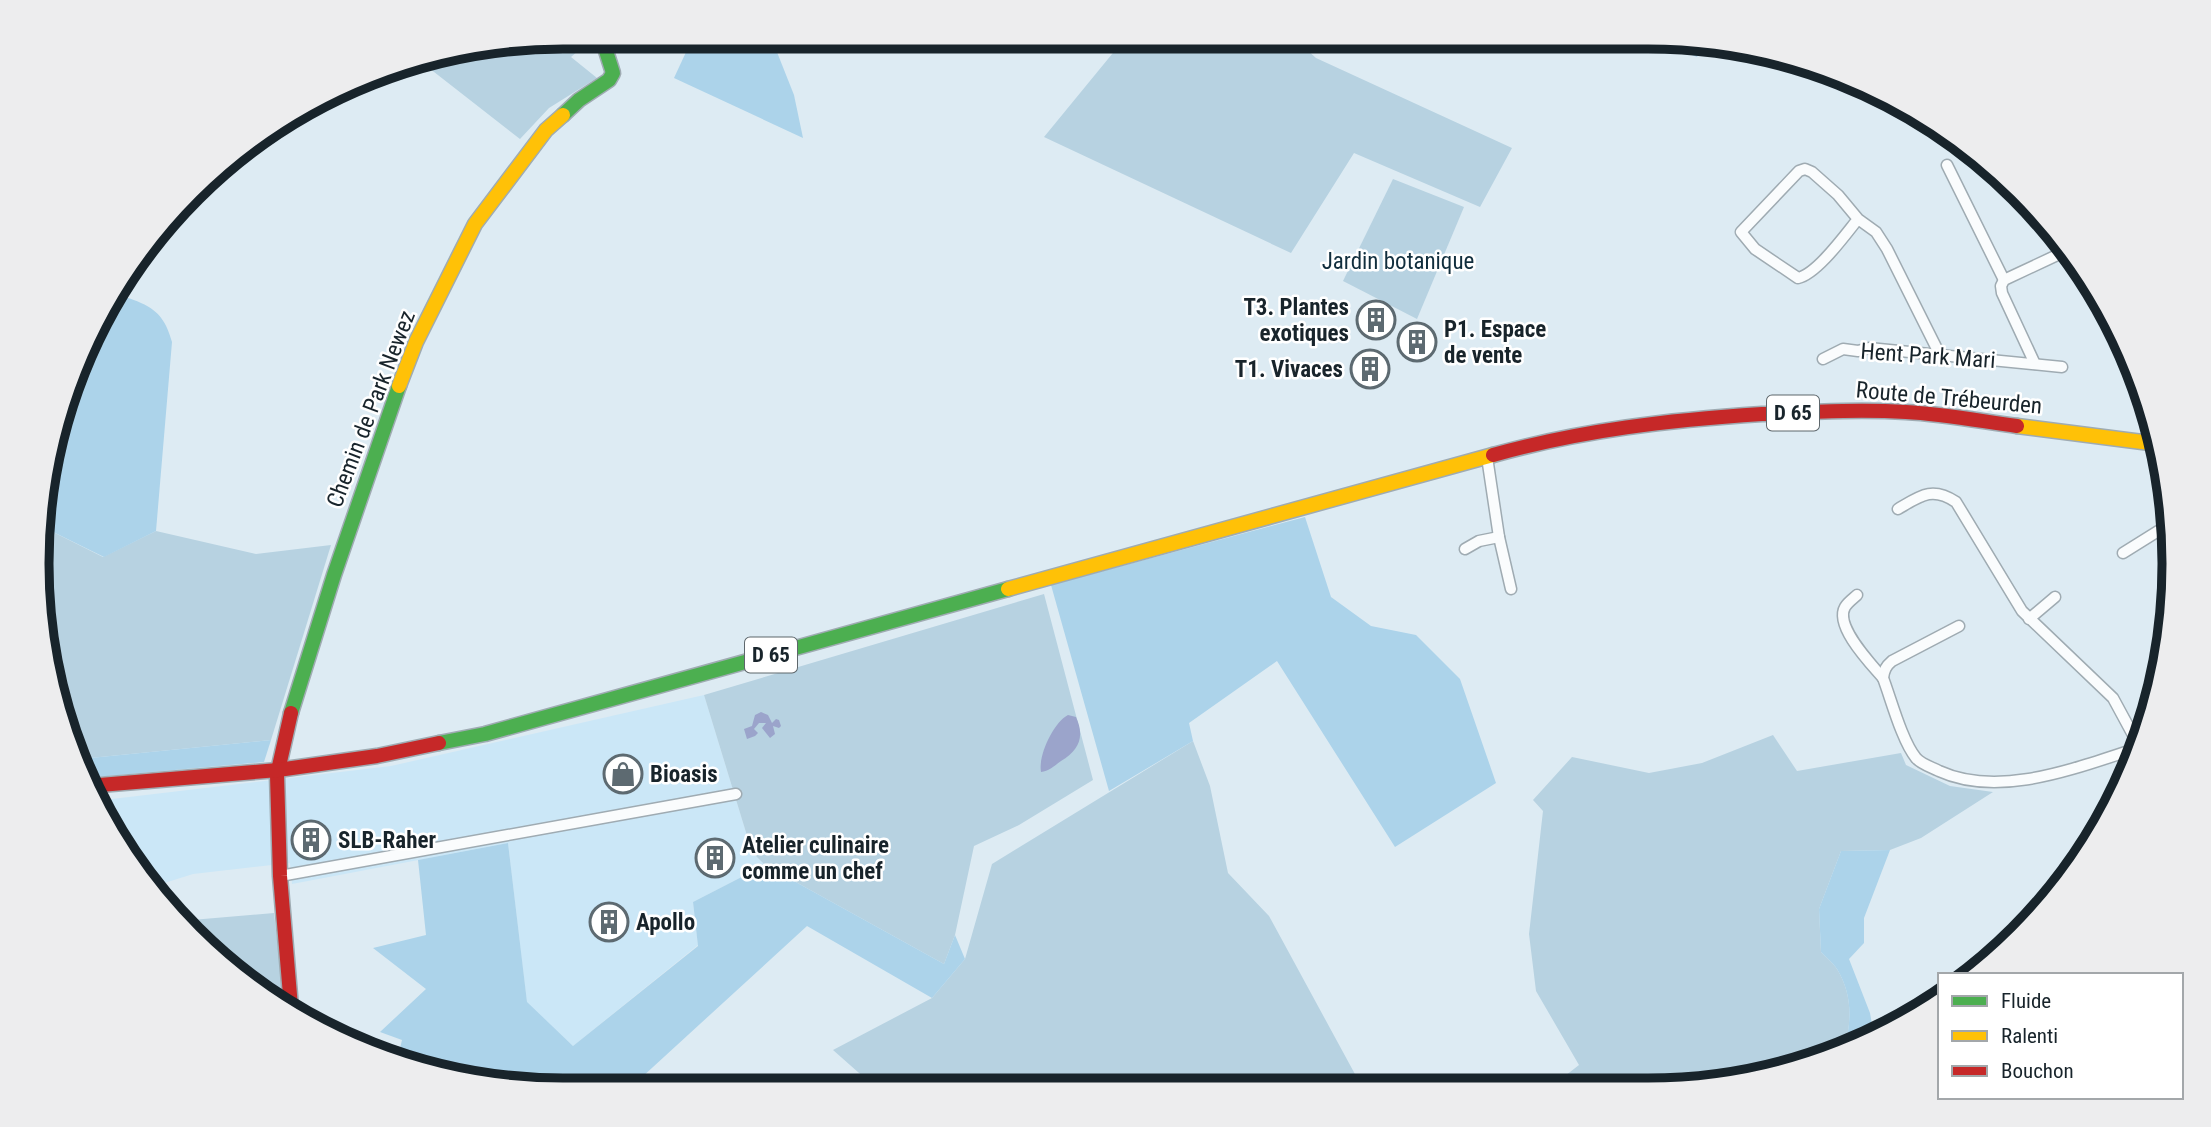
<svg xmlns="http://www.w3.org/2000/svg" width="2211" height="1127" font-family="'Roboto Condensed',sans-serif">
<rect width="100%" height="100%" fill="#ddebf3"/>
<path fill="#cbe7f7" d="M704,695l48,157 13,13 -72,37 5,43 -125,101 -46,-43 -19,-160 -216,41 -2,-21 -97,11 -38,12 -60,-85 296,-35z"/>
<g fill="#b7d2e1">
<path d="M563,37h31l-23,20 26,21 -48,30 -29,31 -100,-78z"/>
<path d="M1126,37h167l23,21 196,90 -32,59 -126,-54 -63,100 -247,-116z"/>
<path d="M1393,179l71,28 -47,112 -74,-38z"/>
<path d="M45,528l58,29 53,-26 100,23 75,-9 -60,195 -191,19 -39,-127z"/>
<path d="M1044,594l49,186 -74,45 -45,21 -19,89 -11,29 -179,-99 -13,-13 -48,-157z"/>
<path d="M1773,735l24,36 104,-18 5,12 44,21 43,6 -72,46 -31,12 -49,1 -22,58 2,43c5,5 12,11 16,17 16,26 15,55 6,83l-126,34h-165l27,-21 -43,-74 -7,-57 14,-123 -10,-11 39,-43 77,16 53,-10z"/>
<path d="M1193,741l17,45 18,87 41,43 93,171 -486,1 -43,-38 99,-52 33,-39 27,-95z"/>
<path d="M274,913l10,89 -93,-66 -11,-15z"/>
</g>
<g fill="#acd3ea">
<path d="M693,37h78l23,58 9,43 -129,-60z"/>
<path d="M1673,38l32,4 -8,15 -26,-10z"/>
<path d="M115,290c8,8 16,8 26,13 19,8 26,21 31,39l-16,189 -52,26 -59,-29 2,-68 30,-98z"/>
<path d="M1305,517l26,80 40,29 45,9 44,44 36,104 -101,64 -118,-186 -88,62 4,18 -84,50 -58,-206z"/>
<path d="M271,740l-7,22 -179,16 -5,-19z"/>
<path d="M508,843l19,159 46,44 125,-100 -5,-44 72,-37 179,99 11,-29 10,24 -33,39 -125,-72 -178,163h-100l-101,-17 -31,-11 5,-21 -22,-8 46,-43 -53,-41 53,-13 -8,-75z"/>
<path d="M1890,850l-26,68v25l-15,16 21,54 4,23 -31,16c9,-28 10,-57 -6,-83 -4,-6 -11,-12 -16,-17l-2,-43 22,-58z"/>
</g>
<g fill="#9ba4cb">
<path d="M761,712l7,3 4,8 4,-4 3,1 2,6 -2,2 -6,-2 2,8 -5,4 -8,-10 4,-5h-7l-5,6 4,4 -3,3 -8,3 -3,-10 8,-3 3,-11z"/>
<path d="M1068,715l8,2c9,20 3,33 -15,44 -7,5 -12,10 -20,11 -3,-16 12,-49 27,-57z"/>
</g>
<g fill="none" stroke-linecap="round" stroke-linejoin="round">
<defs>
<g id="street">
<path d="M1947,165l57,115"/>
<path d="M1858,219c-13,16 -41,55 -60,59l-43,-29 -14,-17 58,-61 6,-2 7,3 26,23 20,24 18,13 11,17 53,106"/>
<path d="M1823,359l20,-10 15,2 11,-3 193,19"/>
<path d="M2035,364l-33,-71 -1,-7 3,-6 64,-30"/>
<path d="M1487,457l12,80 12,52"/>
<path d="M1898,509c22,-13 34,-23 58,-7l66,109 91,87 26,48"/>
<path d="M1465,549l14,-8 20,-4"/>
<path d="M2123,553l48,-30"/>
<path d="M1857,595c-3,3 -9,7 -12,12 -11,19 26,57 38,71"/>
<path d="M2029,619l26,-22"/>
<path d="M1959,626l-67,35c-6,5 -8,9 -9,17 8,21 19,63 33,80 5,6 15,9 23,13 61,28 139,-4 199,-23"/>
<path d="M280,876l456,-82"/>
</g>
<g id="fast">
<path d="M563,115l16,-15 30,-20 4,-7 -7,-22 4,-14"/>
<path d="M291,713l43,-138 65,-189"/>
<path d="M439,743l46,-9 523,-145"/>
</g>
<g id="slow">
<path d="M399,386l17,-44 59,-118 71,-94 17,-15"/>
<path d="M2017,426l141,18"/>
<path d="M1008,589l485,-134"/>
</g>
<g id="jam">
<path d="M1493,455c89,-25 177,-35 269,-41 47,-2 96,-5 144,-2 37,2 74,9 111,14"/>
<path d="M291,713l-14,62 3,101 11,131"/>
<path d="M88,786l190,-16 99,-14 62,-13"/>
</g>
</defs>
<use href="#street" stroke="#9fabb2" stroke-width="13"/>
<use href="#fast" stroke="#9fabb2" stroke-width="17"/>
<use href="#slow" stroke="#9fabb2" stroke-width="17"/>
<use href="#jam" stroke="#9fabb2" stroke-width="17"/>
<use href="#street" stroke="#fafcfd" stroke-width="10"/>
<use href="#fast" stroke="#4caf50" stroke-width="14"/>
<use href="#slow" stroke="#ffc107" stroke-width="14"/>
<use href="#jam" stroke="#c62828" stroke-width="14"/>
</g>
<defs>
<symbol id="building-ring" viewBox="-11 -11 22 22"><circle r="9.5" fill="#fff" stroke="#5d6a71" stroke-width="1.5"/><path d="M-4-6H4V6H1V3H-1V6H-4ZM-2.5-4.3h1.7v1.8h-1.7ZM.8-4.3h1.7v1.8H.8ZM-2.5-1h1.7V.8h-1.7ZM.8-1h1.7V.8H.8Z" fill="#5d6a71"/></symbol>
<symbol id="shop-ring" viewBox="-11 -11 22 22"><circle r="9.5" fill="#fff" stroke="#5d6a71" stroke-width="1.5"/><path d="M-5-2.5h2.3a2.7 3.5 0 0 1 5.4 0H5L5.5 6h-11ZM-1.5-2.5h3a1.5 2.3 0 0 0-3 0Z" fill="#5d6a71"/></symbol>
</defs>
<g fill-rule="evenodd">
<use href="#building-ring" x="1354" y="298" width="44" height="44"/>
<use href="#building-ring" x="1395" y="320" width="44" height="44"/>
<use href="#building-ring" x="1348" y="347" width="44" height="44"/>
<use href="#shop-ring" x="601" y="752" width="44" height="44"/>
<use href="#building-ring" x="289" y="818" width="44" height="44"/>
<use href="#building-ring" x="693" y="836" width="44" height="44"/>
<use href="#building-ring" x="587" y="900" width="44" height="44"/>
</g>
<g text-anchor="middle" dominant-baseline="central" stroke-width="5" stroke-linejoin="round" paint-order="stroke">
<g fill="#fff" stroke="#5d666b" stroke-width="2">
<rect x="1767" y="395.5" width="52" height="35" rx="5"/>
<rect x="745" y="637.5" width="52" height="35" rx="5"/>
</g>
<g font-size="21" font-weight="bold" fill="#18242b">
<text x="1793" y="413">D 65</text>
<text x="771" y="655">D 65</text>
</g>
<g font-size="23" fill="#112e3d" stroke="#fff">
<text x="1398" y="261">Jardin botanique</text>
</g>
<g font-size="23" font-weight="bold" fill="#18242b" stroke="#fff" text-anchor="start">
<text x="1349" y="307" text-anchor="end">T3. Plantes<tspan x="1349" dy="26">exotiques</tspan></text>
<text x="1444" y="329">P1. Espace<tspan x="1444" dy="26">de vente</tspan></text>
<text x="1343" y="369" text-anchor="end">T1. Vivaces</text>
<text x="650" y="774">Bioasis</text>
<text x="338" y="840">SLB-Raher</text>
<text x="742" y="845">Atelier culinaire<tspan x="742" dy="26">comme un chef</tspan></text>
<text x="636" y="922">Apollo</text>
</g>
<g font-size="23" fill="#18242b" stroke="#fff">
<text transform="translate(1928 356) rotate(4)">Hent Park Mari</text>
<text transform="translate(1949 398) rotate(5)">Route de Trébeurden</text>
<text transform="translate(371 409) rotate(-69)">Chemin de Park Newez</text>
</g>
</g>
<path d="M0 0H2211V1127H0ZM563 49H1648A514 514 0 0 1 2162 563V564A514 514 0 0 1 1648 1078H563A514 514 0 0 1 49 564V563A514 514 0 0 1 563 49Z" fill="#ededee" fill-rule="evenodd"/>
<path fill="none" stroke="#18242b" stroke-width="9" d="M563 49H1648A514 514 0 0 1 2162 563V564A514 514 0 0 1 1648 1078H563A514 514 0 0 1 49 564V563A514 514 0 0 1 563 49Z"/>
<rect x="1938" y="973" width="245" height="126" fill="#ffffff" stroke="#a3a7aa" stroke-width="2"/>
<rect x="1952" y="996" width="35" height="10" fill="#4caf50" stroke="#a3a7aa" stroke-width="2"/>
<text x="2001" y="1008" font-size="21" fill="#18242b">Fluide</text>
<rect x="1952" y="1031" width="35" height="10" fill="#ffc107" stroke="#a3a7aa" stroke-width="2"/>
<text x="2001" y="1043" font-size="21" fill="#18242b">Ralenti</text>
<rect x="1952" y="1066" width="35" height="10" fill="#c62828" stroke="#a3a7aa" stroke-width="2"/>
<text x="2001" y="1078" font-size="21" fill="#18242b">Bouchon</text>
</svg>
